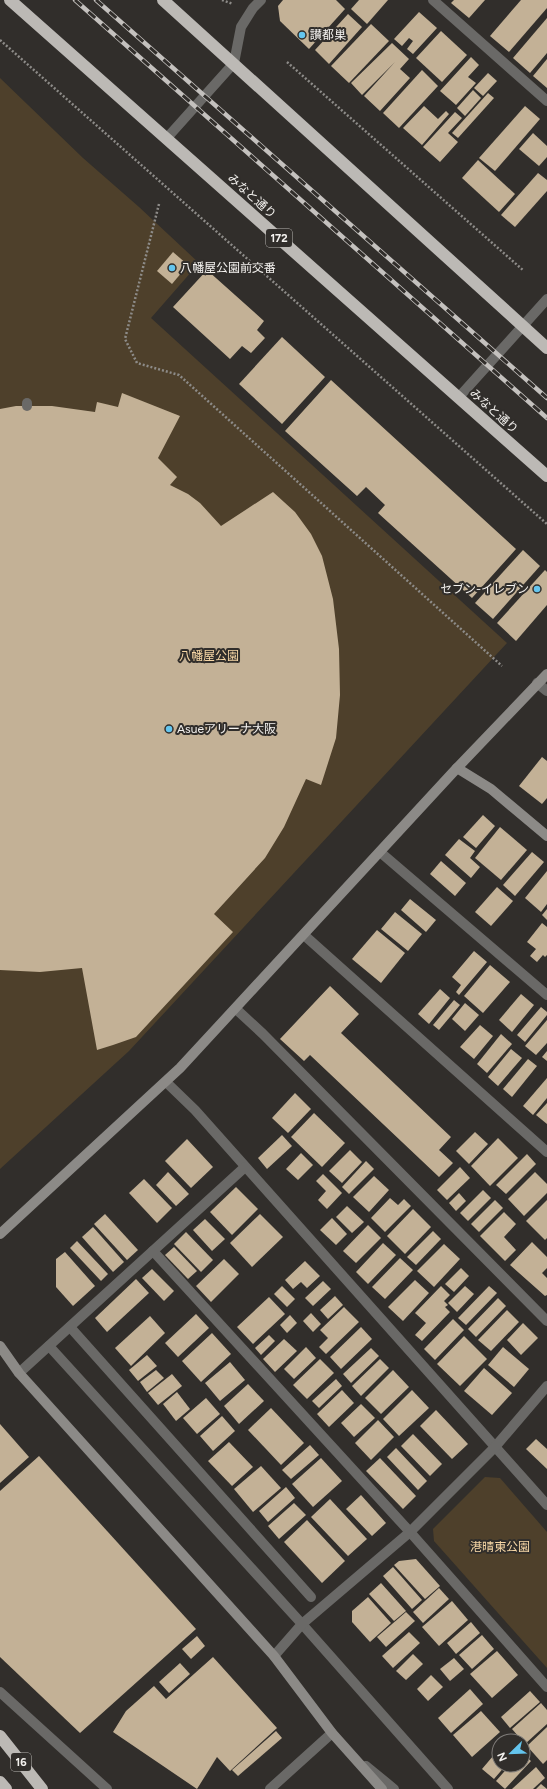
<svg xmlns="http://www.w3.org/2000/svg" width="547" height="1789" font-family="Figtree,'Noto Sans JP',sans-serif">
<rect width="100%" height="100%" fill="#312e2b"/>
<g fill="#4e402b">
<path d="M0,78l83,80 56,49 60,56 -48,55 356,325 -378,408 -129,118z"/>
<path d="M485,1477l15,1 47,54v136l-113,-127 -1,-12z"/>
</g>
<g fill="#c3b196">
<path d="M283,0h53l9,9 -36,40 -29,-28 -2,-15z"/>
<path d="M359,0h29l-21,24 -16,-15z"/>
<path d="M454,0h31l-16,18 -18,-15z"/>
<path d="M521,0h26v8l-38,44 -19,-16z"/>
<path d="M419,12l18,16 -24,26 -6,-5 6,-8 -4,-3 -7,8 -8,-7z"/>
<path d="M348,14l14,13 -33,37 -14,-14z"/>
<path d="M547,18v35l-17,20 -17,-15z"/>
<path d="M371,24l18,17 -40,42 -18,-17z"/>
<path d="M441,31l26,24 -25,27 -26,-24z"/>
<path d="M392,43l17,16 -9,10 10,9 -30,33 -16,-15 31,-34 -33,33 -11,-12z"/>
<path d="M471,57l8,8 -11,12 8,6 -20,22 -16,-14z"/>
<path d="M547,59v29l-14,-12z"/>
<path d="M422,70l16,16 -39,42 -16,-15z"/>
<path d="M488,73l9,8 -14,15 -9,-8z"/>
<path d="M473,90l8,8 -16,18 -8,-8z"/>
<path d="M488,93l6,5 -36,40 -6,-5z"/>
<path d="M424,106l14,13 8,-8 3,3 -27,31 -19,-17z"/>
<path d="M525,106l15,13 -45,52 -16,-13z"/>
<path d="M455,112l7,6 -14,15 10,9 -18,20 -17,-15z"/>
<path d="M533,133l14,13v11l-8,9 -20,-17z"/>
<path d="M478,160l37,34 -16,18 -37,-34z"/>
<path d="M538,173l9,7v11l-32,36 -14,-12z"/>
<path d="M173,252l15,13 -16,19 -15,-13z"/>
<path d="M207,270l57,51 -7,9 8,8 -14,15 -9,-7 -12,13 -57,-52z"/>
<path d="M282,337l43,40 -43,47 -43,-40z"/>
<path d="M331,380l185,169 -44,49 -94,-85 7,-8 -19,-18 -9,9 -72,-65z"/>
<path d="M122,393l58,23 -22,42 19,19 -7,8 18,9 12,9 21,23 52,-34 22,20 16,22 11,22 11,43 6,50 1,46 -4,43 -15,47 -15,-6 -22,48 -19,31 -51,56 19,18 -97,105 -23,8 -16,5 -15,-82 -42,4 -40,-2v-561l16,-3h36l43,6 2,-10 21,5z"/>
<path d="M523,550l17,16 -47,53 -18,-16z"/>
<path d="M545,570l2,2v33l-31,36 -19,-18z"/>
<path d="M542,757l5,4v37l-5,6 -23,-18z"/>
<path d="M483,815l12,11 -19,22 -13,-11z"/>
<path d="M500,827l27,23 -26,30 -26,-22z"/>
<path d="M459,839l16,12 -5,7 10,9 -9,11 -26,-23z"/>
<path d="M532,852l12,10 -29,34 -12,-11z"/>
<path d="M441,861l25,22 -11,13 -25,-22z"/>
<path d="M547,871v33l-6,8 -16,-14z"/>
<path d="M497,887l16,14 -22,25 -16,-14z"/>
<path d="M410,899l26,21 -10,12 -25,-22z"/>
<path d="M547,909v11l-5,-5z"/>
<path d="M395,912l27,22 -14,17 -27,-22z"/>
<path d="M542,923l5,4v28l-2,2 -2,-2 -6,7 -7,-6 6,-7 -9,-7z"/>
<path d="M377,930l28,23 -24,30 -29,-24z"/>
<path d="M474,951l13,11 -28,33 -3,-3 5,-7 -9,-8z"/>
<path d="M490,965l20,17 -27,31 -19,-17z"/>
<path d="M330,986l29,28 -18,19 110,104 -12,13 14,13 -14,14 -129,-122 -6,6 -24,-22z"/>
<path d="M440,989l10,9 -21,26 -11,-10z"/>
<path d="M521,994l13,11 -22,27 -13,-12z"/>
<path d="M454,1000l6,5 -21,25 -6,-5z"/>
<path d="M465,1003l14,12 -14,16 -13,-12z"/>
<path d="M541,1007l6,5v3l-22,27 -8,-7z"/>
<path d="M547,1020v23l-11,12 -11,-9z"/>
<path d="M480,1025l13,11 -19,23 -14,-12z"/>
<path d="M501,1034l11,10 -25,29 -10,-9z"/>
<path d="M511,1049l11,9 -24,28 -10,-9z"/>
<path d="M547,1051v10l-5,-4z"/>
<path d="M528,1059l9,7 -25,31 -9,-8z"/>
<path d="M547,1078v20l-14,17 -10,-9z"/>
<path d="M295,1093l16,16 -23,24 -16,-15z"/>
<path d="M547,1103v21l-11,-9z"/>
<path d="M314,1113l31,30 -23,24 -31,-30z"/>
<path d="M475,1132l13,12 -19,20 -13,-13z"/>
<path d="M282,1135l10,11 -25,23 -9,-11z"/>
<path d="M498,1138l20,20 -28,28 -19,-20z"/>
<path d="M187,1139l26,28 -22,21 -26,-27z"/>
<path d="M350,1150l12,12 -20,21 -13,-12z"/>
<path d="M301,1153l12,12 -15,15 -12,-11z"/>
<path d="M527,1154l9,10 -30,30 -10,-9z"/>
<path d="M366,1161l8,8 -25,25 -7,-7z"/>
<path d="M460,1167l10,11 -23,22 -10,-10z"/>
<path d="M168,1172l21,22 -13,12 -20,-21z"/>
<path d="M535,1172l12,12v9l-23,23 -16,-17z"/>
<path d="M323,1174l19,19 -15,16 -9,-9 8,-9 -10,-10z"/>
<path d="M374,1176l15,14 -20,22 -16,-15z"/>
<path d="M144,1179l28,29 -15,15 -28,-30z"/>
<path d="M236,1187l22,22 -26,26 -22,-23z"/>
<path d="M483,1190l8,8 -23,23 -8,-8z"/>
<path d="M459,1193l7,8 -10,10 -7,-8z"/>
<path d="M390,1198l8,7 6,-6 7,7 -26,26 -14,-14z"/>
<path d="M495,1200l8,8 -24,24 -8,-8z"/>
<path d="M547,1200v38l-2,2 -19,-19z"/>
<path d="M347,1206l17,16 -12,11 -16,-16z"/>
<path d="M413,1209l18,18 -26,27 -18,-18z"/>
<path d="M504,1212l12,12 -12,13 12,13 -11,11 -25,-25z"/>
<path d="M105,1214l33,36 -11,10 -33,-36z"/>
<path d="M260,1214l23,23 -31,30 -22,-24z"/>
<path d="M332,1218l15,16 -11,11 -16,-15z"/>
<path d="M205,1219l20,20 -13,12 -19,-21z"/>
<path d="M368,1225l13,13 -25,25 -13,-12z"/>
<path d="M93,1227l31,35 -11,10 -31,-35z"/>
<path d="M433,1231l8,8 -25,26 -9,-8z"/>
<path d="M186,1232l27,28 -12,12 -27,-28z"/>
<path d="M77,1241l31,33 -7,7 -31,-33z"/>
<path d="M532,1242l15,15v11l-5,5 5,5v17l-2,1 -35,-31z"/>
<path d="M383,1243l13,12 -28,29 -12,-12z"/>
<path d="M444,1244l16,15 -26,28 -17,-16z"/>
<path d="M174,1247l23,24 -9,8 -23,-24z"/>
<path d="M65,1252l30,34 -22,20 -17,-19v-28z"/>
<path d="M400,1258l13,12 -28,29 -13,-12z"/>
<path d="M224,1259l15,15 -28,28 -15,-16z"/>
<path d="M305,1261l15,15 -13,12 -6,-6 -8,7 -8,-9z"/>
<path d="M461,1268l8,8 -15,16 -9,-8z"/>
<path d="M152,1269l22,22 -10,10 -22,-23z"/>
<path d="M136,1279l13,14 -42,39 -12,-14z"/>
<path d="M415,1280l14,13 -26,28 -15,-14z"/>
<path d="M323,1281l8,8 -18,17 -8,-8z"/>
<path d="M282,1286l13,13 -8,8 -13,-13z"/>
<path d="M441,1286l9,9 -6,6 4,4 -3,2 5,5 -28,29 -7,-6 11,-12 -11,-10z"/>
<path d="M465,1286l9,8 -17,18 -9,-9z"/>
<path d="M489,1286l8,7 -31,32 -8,-7z"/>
<path d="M335,1296l8,9 -15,14 -8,-9z"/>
<path d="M269,1297l16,17 -32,30 -16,-17z"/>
<path d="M498,1298l8,8 -30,31 -8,-8z"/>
<path d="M344,1307l15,15 -33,32 -7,-7 9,-9 -8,-8z"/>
<path d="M507,1310l12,12 -28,29 -13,-11z"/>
<path d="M311,1313l10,11 -8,8 -10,-11z"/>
<path d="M196,1314l13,14 -31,29 -13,-14z"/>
<path d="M290,1315l7,8 -10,10 -7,-8z"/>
<path d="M150,1316l15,17 -34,33 -16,-18z"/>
<path d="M453,1319l11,11 -29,30 -11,-11z"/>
<path d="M523,1323l15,15 -17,17 -14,-15z"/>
<path d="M361,1327l11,12 -31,30 -11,-12z"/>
<path d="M212,1333l19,21 -30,28 -19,-21z"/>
<path d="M269,1335l6,6 -14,14 -6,-7z"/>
<path d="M464,1336l23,23 -27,27 -23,-22z"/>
<path d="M284,1339l13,12 -22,21 -12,-13z"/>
<path d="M306,1347l10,11 -22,21 -10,-10z"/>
<path d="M503,1347l26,22 -15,18 -26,-22z"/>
<path d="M371,1348l8,8 -28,27 -8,-9z"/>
<path d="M147,1355l10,11 -19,15 -9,-11z"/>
<path d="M320,1359l14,14 -27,26 -14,-14z"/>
<path d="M380,1359l9,9 -28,28 -9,-10z"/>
<path d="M230,1362l15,18 -25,21 -15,-18z"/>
<path d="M484,1368l28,25 -20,22 -28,-24z"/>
<path d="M156,1370l8,8 -17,14 -7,-10z"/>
<path d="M393,1370l16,17 -28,27 -16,-16z"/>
<path d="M172,1374l10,12 -24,19 -10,-12z"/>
<path d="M336,1379l6,7 -23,22 -7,-7z"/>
<path d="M248,1384l16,17 -25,23 -15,-18z"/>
<path d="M342,1390l12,13 -25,24 -12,-13z"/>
<path d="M412,1390l17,18 -30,28 -16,-17z"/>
<path d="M177,1392l13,17 -14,12 -13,-17z"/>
<path d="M206,1398l14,16 -23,20 -14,-16z"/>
<path d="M361,1404l14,14 -21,19 -13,-14z"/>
<path d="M271,1408l33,35 -23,22 -33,-35z"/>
<path d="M436,1410l32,34 -16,15 -32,-33z"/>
<path d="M222,1416l13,15 -22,20 -13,-15z"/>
<path d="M378,1420l16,17 -23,23 -16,-17z"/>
<path d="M0,1424l29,33 -29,26z"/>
<path d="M413,1434l29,30 -12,12 -29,-30z"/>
<path d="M536,1439l11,10v20l-21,-20z"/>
<path d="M229,1442l24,25 -21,19 -24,-25z"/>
<path d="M310,1445l9,10 -28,24 -9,-9z"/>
<path d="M396,1448l31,33 -9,9 -31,-33z"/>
<path d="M39,1456l157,173 -116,104 -80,-76v-166z"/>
<path d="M321,1458l21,23 -29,26 -21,-23z"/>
<path d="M380,1458l36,38 -13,13 -37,-38z"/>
<path d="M261,1466l20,22 -28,24 -19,-23z"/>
<path d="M286,1487l9,11 -27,24 -9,-11z"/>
<path d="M361,1495l25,28 -14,13 -26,-27z"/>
<path d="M330,1499l37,40 -19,17 -37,-39z"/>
<path d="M294,1503l12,12 -27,24 -11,-13z"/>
<path d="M307,1520l38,41 -23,22 -38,-41z"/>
<path d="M416,1559l24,27 -15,13 -31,-34 5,-4z"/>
<path d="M393,1567l29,33 -10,9 -29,-33z"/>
<path d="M381,1583l25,28 -12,10 -25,-27z"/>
<path d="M439,1588l10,11 -26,24 -10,-11z"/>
<path d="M368,1597l23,26 -21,19 -18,-20v-11z"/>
<path d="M452,1601l16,19 -29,26 -17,-19z"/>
<path d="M406,1612l9,9 -29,26 -9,-10z"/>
<path d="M471,1622l9,11 -24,21 -9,-11z"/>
<path d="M409,1632l11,11 -27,25 -11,-12z"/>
<path d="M482,1635l12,14 -22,20 -13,-14z"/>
<path d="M197,1636l8,10 -14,13 -9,-10z"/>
<path d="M497,1651l21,24 -26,23 -22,-24z"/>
<path d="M413,1654l10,10 -17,16 -10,-9z"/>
<path d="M213,1657l64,71 -47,43 -13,-14 -20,32 -84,-57 13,-21 28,-25 12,13z"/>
<path d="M454,1658l10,11 -14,12 -10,-12z"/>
<path d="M180,1663l10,11 -21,19 -10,-11z"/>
<path d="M431,1675l12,12 -15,14 -11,-12z"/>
<path d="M470,1689l13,15 -32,29 -13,-15z"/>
<path d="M530,1691l10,11 -30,26 -9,-11z"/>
<path d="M541,1703l6,7v14l-22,20 -13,-15z"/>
<path d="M481,1711l19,21 -28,25 -19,-22z"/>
<path d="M547,1727v33l-4,4 -16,-18z"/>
<path d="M276,1731l6,7 -44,38 -6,-6z"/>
<path d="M499,1749v16h7l-12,14 -12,-10z"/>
<path d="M523,1754l8,7 -26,28 -9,-8 14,-16h13z"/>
<path d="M536,1767l9,11 -12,11h-21z"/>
<path d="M541,1784l6,5h-11z"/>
</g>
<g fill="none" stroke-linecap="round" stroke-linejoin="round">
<g stroke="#8d8b88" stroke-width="2.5" stroke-dasharray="2 2" stroke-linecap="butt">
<path d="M222,0l11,4"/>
<path d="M0,40l547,484"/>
<path d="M287,62l237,209"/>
<path d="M159,204l-34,135 12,24 42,12 323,291"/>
</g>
<g stroke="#6a6967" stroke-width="10">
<path d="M433,0l114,101"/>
<path d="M166,139l68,-76 7,-36 12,-19 8,-8"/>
<path d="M459,397l88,-98"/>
<path d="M27,403v3"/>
<path d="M537,683l10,8"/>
<path d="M380,852l167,143"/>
<path d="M304,935l243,217"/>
<path d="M236,1009l27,25 284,287"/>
<path d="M166,1082l29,28 352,395"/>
<path d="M153,1251l257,281 137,155"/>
<path d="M70,1327l241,270"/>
<path d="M49,1346l253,278 146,165"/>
<path d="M19,1373l226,-206"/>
<path d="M274,1656l28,-32 108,-92 85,-85 52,-61"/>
<path d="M0,1692l107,97"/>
<path d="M366,1766l28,23"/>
<path d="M270,1789l62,-56"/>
</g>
<g stroke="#8c8a87" stroke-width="10">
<path d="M457,768l34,21 56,47"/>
<path d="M0,1234l180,-166 277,-300 90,-94"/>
<path d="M0,1346l19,27 255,283 58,77 50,56"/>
</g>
<g stroke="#bcb9b5" stroke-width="12">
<path d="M10,0l537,476"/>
<path d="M163,0l384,348"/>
<path d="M0,1736l42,53"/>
<path d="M0,1782l6,7"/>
</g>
<defs>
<g id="rail">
<path d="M75,0l472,418"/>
<path d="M96,0l451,398"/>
</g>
</defs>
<use href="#rail" stroke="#c4c1be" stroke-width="4.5"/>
<use href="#rail" stroke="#312e2b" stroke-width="3" stroke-dasharray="9" stroke-linecap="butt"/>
</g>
<g fill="#64c5ee" stroke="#312e2b" stroke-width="1.5">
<circle cx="302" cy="35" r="4"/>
<circle cx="172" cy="268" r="4"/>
<circle cx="537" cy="589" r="4"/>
<circle cx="169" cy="729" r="4"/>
</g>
<g text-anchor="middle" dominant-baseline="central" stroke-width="4" stroke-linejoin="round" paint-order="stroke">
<g fill="#312e2b" stroke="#bab7b4" stroke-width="1">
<rect x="266" y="229" width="26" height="18" rx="3"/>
<rect x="11" y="1753" width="20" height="18" rx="3"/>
</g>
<g font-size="11" font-weight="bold" fill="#f4f2ef">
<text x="279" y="238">172</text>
<text x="21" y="1762">16</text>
</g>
<g font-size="12" fill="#f4f2ef" stroke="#312e2b" text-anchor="start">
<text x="310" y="35">讃都巣</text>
<text x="180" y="268">八幡屋公園前交番</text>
<text x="529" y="589" text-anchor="end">セブン-イレブン</text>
<text x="177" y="729">Asueアリーナ大阪</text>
</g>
<g font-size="12" fill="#f4f2ef" stroke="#312e2b">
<text transform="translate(252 196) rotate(42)">みなと通り</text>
<text transform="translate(494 411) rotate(42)">みなと通り</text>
</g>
<g font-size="12" fill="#f7d7a6" stroke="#312e2b">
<text x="209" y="656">八幡屋公園</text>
<text x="500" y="1547">港晴東公園</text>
</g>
</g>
<g transform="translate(511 1753) rotate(247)"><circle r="19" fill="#312e2b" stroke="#7f7c79"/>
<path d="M0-3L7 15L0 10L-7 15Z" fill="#64c5ee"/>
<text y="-6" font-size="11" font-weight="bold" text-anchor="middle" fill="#f4f2ef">N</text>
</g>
</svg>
